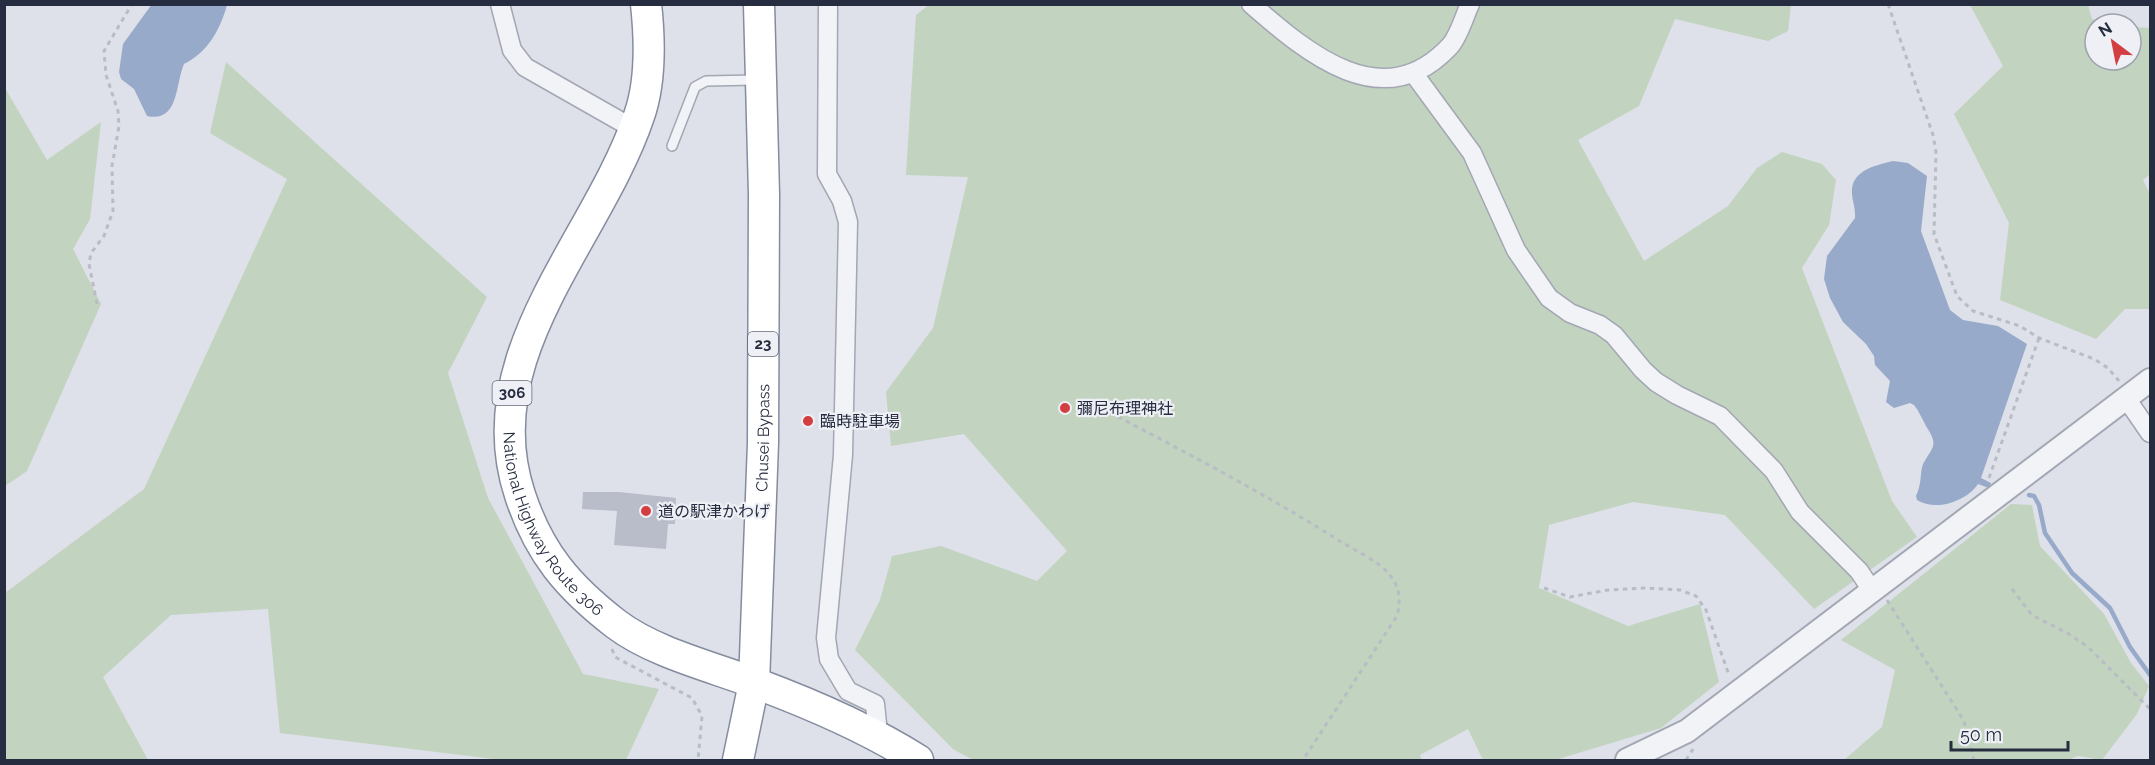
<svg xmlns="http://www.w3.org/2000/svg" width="2155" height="765" font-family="Raleway,'Noto Sans JP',sans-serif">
<rect width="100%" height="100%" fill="#dee1e9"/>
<g fill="#c2d3bf">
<path d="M930,4l861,1 -3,26 -20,10 -93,-22 -36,87 -61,34 66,121 84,-55 29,-38 25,-16 40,12 14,16 -7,45 -27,43 90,233 25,36 -103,72 -89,-94 -92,-13 -84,23 -10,63 89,38 72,-22 19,78 -58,46 -106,32h-72l-15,-31 -48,26 2,5h-449l-20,-11 -98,-99 25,-50 12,-44 49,-10 96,35 30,-30 -103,-117 -73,12 -5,-54 47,-64 35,-151 -62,-2 10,-160z"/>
<path d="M1970,5h118l4,14 23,5h-20v36h36v-33l19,1v146l-7,6 7,14v115h-25l-29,30 -96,-39 9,-77 -55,-109 49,-48z"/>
<path d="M226,62l261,235 -39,76 40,125 95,176 76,15 -33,71h-124l-222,-27 -12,-124 -97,6 -68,62 45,83h-143v-167l139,-104 143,-310 -77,-46z"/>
<path d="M5,88l42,72 54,-38 -11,97 -17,30 28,55 -74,167 -22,15z"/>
<path d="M2011,504l21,1 8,41 64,68 27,49 18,23 -12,28 -35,46 -24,-4 -10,4h-224l38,-33 13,-57 -54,-30z"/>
</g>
<g fill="#98aaca">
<path d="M152,4l75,1c-7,25 -19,47 -43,59 -9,21 -5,59 -37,52l-13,-27 -13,-10 -2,-7 4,-28z"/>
<path d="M1893,161l15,2 19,13 -6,55 29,79 13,10 35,6 29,18 -46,134 10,5 -2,5 -11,-4c-11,17 -42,28 -61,16l-1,-4c6,-12 4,-25 7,-32 10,-18 16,-18 3,-38 -4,-7 -7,-15 -12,-21l-4,-2 -16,5 -8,-6 4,-21 -15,-16 -1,-9 -8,-12 -23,-22 -13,-24 -6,-19 3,-23 28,-38c1,-10 -4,-20 -3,-29 2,-20 26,-24 41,-28z"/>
</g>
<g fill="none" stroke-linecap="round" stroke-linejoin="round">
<path stroke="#98aaca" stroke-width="4.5" d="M2029,495l5,1 5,9 6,28 27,40 38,35 20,39 20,28"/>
</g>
<path fill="#b9bcc9" d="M583,492h36l57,6 -1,26h-7l-2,25 -52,-4 3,-34 -35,-2z"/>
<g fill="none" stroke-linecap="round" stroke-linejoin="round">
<defs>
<path id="service" d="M672,146l23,-59 11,-6 50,-1"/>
<g id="minor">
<path d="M500,4l12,46 13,17 109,62"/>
<path d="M828,4l-1,170 15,27 6,21 -5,233 -17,183 3,21 19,32 27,13 3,30"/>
<path d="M1251,4c56,49 132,114 199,42 9,-10 14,-29 20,-42"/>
<path d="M1414,74l58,79 44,97 33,48 21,15 30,12 14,10 29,35 13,12 21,13 43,21 54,55 26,41 59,59 14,21"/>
<path d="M2126,398l24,35"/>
</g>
<path id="tertiary" d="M1627,760l60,-29 463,-351"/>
<g id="trunk">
<path id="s1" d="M646,4c4,36 5,78 -7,112 -42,124 -166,239 -119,379 19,58 48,92 96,129 37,28 93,42 136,58 57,21 114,45 166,78"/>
<path id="s2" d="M738,760l16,-77 9,-240 1,-248 -5,-191"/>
</g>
</defs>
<use href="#service" stroke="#a3a7b3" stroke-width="12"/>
<use href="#minor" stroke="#a3a7b3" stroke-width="21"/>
<use href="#tertiary" stroke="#a3a7b3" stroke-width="26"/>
<use href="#trunk" stroke="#858ca0" stroke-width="33"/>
<g stroke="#b8bcc4" stroke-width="3" stroke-dasharray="4.5 4.5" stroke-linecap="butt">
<path d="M1888,4l45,131 3,17 -2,82 23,62 16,15 47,15 19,12 55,21 14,9 11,13"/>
<path d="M97,304l-8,-40 2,-11 13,-17 9,-25 -1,-45 7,-40 -1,-15 -12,-36 -2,-24 28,-47"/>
<path d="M1094,404c81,43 163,85 241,134 15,10 44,23 54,36 11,13 12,26 8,42l-94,144"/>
<path d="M1989,478l50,-140"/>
<path d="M1544,588l26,9 38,-7 36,-2 36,2 16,6 10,14 23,65"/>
<path d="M2012,589l20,26 37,19 19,13 62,62"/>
<path d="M1887,600l77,121 10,39"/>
<path d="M612,649l3,8 77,41 10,18 -4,44"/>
<path d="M1686,760l7,-11"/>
</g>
<use href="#service" stroke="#f1f3f7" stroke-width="9"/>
<use href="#minor" stroke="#f1f3f7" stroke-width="18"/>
<use href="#tertiary" stroke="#f1f3f7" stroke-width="22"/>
<use href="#trunk" stroke="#fff" stroke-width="30"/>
</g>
<g fill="#d33e40" stroke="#eef0f6" stroke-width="2">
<circle cx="1065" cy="408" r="6"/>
<circle cx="808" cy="421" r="6"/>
<circle cx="646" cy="511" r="6"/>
</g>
<g text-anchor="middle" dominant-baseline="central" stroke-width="4.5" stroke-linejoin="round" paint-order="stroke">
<g fill="#eef0f6" stroke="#636877" stroke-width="1.5">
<rect x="748" y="332" width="30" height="24" rx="4.5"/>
<rect x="492.5" y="381" width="39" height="24" rx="4.5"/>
</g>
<g font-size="15" font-weight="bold" fill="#272d40">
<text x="763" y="344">23</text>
<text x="512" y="393">306</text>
</g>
<g font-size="16" fill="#272d40" stroke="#eef0f6" text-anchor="start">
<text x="1077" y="408">彌尼布理神社</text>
<text x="820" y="421">臨時駐車場</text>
<text x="658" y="511">道の駅津かわげ</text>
</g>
<g font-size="16" fill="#272d40" stroke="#eef0f6">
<text stroke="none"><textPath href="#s2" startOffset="324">Chusei Bypass</textPath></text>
<text stroke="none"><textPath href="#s1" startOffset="562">National Highway Route 306</textPath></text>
</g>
</g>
<rect width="2155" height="765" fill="none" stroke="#272d40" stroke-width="12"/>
<g transform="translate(2113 42) rotate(328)"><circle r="28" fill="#eef0f6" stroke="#9ea2ad" stroke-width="1.5"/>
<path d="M0-4.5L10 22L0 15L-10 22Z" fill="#d33e40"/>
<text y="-9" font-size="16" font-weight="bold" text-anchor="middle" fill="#272d40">N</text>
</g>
<path d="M1951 741v9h117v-9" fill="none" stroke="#272d40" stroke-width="3"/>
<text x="1960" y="741" font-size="18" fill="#272d40" stroke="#eef0f6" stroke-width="4.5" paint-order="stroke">50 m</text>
</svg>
